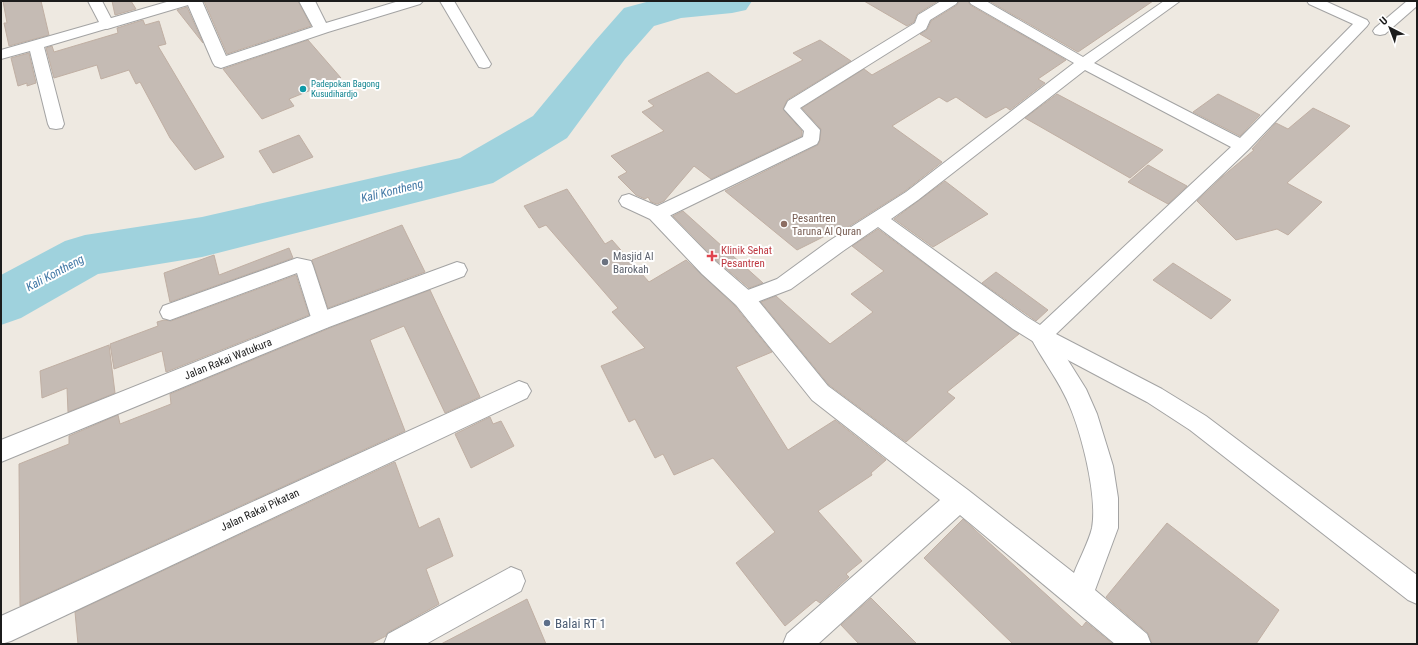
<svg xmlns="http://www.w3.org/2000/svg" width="1418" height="645" font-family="'Roboto Condensed',sans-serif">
<rect width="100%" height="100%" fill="#eee9e1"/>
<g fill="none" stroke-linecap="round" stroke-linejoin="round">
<path fill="#9fd2dd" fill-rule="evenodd" d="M650,1h102l-6,9 -14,3 -51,5 -27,8 -29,33 -58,79 -74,45 -291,74 -104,17 -77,44 -20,7v-50l64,-34 20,-6 117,-18 258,-59 73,-42 62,-75 29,-33z"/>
</g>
<g fill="#c5bbb4" stroke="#c0afa3">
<path d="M3,1h38l8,34 -40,11 -5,-23h3z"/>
<path d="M112,1h19l5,8 -21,6z"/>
<path d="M204,1h94l13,25 -84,28z"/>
<path d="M864,1h74l-21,13 -3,8 -7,4z"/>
<path d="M959,1h9l2,4 96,55 -28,19 7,4 -35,27 -4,-3 -20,11 -30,-21 -9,5 -8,-5 -47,29 50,36 -37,29 -68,43 -4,-2 -36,18 -72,-59 93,-46 2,-5 1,-11 -19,-21 62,-39 8,6 60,-34 -12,-7 7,-4 4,-9 26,-16z"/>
<path d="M989,1h164l-75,51z"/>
<path d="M187,7l16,36 -26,-33z"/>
<path d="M143,20l2,5 14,-4 7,23 -8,2 66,111 -29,13 -25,-32 -30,-56 -4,2 -7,-14 -28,9 -4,-14 -43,13 -8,-30 6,-2 2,6 64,-19 -1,-5z"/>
<path d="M308,40l33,38 -52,21 5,7 -32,13 -39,-50z"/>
<path d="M820,40l31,21 -64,39 -4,9 19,22v5l-91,43 -17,-13 -30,35 -7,3 -6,-2 -3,-5 -3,2 -9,-4 -18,-18 9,-5 -16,-16 53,-25 -22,-19 12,-6 -6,-5 60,-29 28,22 67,-34 -10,-7z"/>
<path d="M29,53l7,30 -9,3v-3l-9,3 -7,-28z"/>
<path d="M1057,94l106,56 -33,28 -105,-60z"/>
<path d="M1218,94l42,21 -20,21 -47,-24z"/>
<path d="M1313,108l37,18 -63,57 35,19 -34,33 -11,-6 -41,11 -39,-39 25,-24 32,-27 -2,-1 24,-26 12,6z"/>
<path d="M299,135l14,22 -40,16 -14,-22z"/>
<path d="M1148,165l39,21 -19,18 -40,-22z"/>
<path d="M945,181l43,33 -55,33 -39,-28z"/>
<path d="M567,189l38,55 7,-4 37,42 37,-22 49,46 37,46 -36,15 52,83 47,-30 51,40 -15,13 1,2 -54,36 44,50 -16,13 3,3 -29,26 -4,-3 -31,26 -49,-63 39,-31 -62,-74 -39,17 -11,-21 -8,4 -20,-39 -6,3 -28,-56 44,-18 -33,-36 6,-4 -72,-83 -7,3 -15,-22z"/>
<path d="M683,211l80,72 -14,5 -32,-27 -44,-45z"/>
<path d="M402,225l23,47 -97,36 -16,-48z"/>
<path d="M878,229l141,105 -72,58 8,6 -49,44 -77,-57 -68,-83 15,-6 54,48 43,-32 -22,-18 33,-23 -32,-25z"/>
<path d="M289,248l4,10 -123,44 -6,-29 50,-18 5,20z"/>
<path d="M1173,263l58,37 -20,19 -58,-39z"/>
<path d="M996,272l52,38 -12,11 -54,-38z"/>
<path d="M296,275l13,40 -143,57 -4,-21 -48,18 -4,-25 48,-18 -1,-4 7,-2 7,1z"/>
<path d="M430,290l50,107 -35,16 -41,-87 -34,14 35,91 -385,175 -1,-142 50,-20v-8l49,-21 2,9 51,-20 -1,-10 160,-66z"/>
<path d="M109,345l6,48 -47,19 -1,-24 -25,10 -2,-27z"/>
<path d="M490,417l3,7 8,-3 13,25 -43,22 -16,-34z"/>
<path d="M395,462l24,66 20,-10 14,38 -27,13 13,35 -52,29 -1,3 -16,8h-292l-3,-32z"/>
<path d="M963,519l119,108 4,-5 27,22h-100l-89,-86z"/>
<path d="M1167,523l112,87 -23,34h-104l-4,-11 -42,-36z"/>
<path d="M871,598l46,46h-58l-18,-19z"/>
<path d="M527,599l19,45h-105z"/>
</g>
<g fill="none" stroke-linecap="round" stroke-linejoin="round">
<defs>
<g id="lane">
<path d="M88,1h14l12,23 -2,3 -68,20 20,77 -2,4 -6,1 -6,-1 -2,-4 -18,-73 -29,8v-9l98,-28z"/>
<path d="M440,1h14l37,63 -2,3 -5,1 -5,-1z"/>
<path d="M941,1h17l-2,3 -26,16 -4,9 -126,79 20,22 -1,10 -2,4 -154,75 -6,1 -6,-1 -3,-5 3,-5 152,-72 1,-6 -20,-22 4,-8 127,-78 3,-8z"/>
<path d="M969,1h17l97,56 81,-56h16l-86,62 146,75 113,-114 -44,-20 -2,-3h18l42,19 2,3 -2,3 -119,124 -192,184 106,55 44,27 211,159v29l-9,-4 -218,-170 -43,-28 -113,-60 -21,-13 -135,-102 -35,24 -52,38 -47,18 -7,-3 -3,-5 3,-5 40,-15 52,-38 77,-49 168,-129 -103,-59zM1085,70l146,77 -191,178 -13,-8 -136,-98 27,-19z"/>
<path d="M1407,1h10v5l-32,28 -5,1 -5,-1 -2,-3 2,-3z"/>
<path d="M297,258l14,3 2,5 18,55 -3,6 -7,2 -7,-2 -17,-54 -127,47 -7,-2 -3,-6 3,-6z"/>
</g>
<g id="street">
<path d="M170,1h32l24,55 87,-29 -14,-26h16l11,22 73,-22h24l-3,3 -92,28 -107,36 -6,-2 -2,-3 -25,-58 -81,24 -6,-2 -2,-3 2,-3z"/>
<path d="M629,194l35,15 52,53 36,31 76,93 140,104 106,83c5,-13 15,-32 18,-45 6,-33 -12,-104 -28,-134 -10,-20 -24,-38 -34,-58l3,-6 8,-3 8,3 37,59 11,25 16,52 5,32v30l-23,62 52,44 4,10h-36l-155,-129 -142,129h-35l4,-10 153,-134 -128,-100 -76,-95 -34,-31 -52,-55 -28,-13 -3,-5 3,-5z"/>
<path d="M457,262l7,2 3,6 -3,6 -135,51 -328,135v-22l312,-125z"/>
<path d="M519,381l8,3 4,7 -4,7 -516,243 -10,3v-28z"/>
<path d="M511,567l10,4 4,10 -4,10 -95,53h-42l4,-10z"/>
</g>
</defs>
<use href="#lane" stroke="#a3a3a3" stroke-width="2"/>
<use href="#street" stroke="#a3a3a3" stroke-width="2"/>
<use href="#lane" fill="#fff" fill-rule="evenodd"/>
<use href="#street" fill="#fff" fill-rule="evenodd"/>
</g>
<circle fill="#0f9aa8" stroke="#fff" stroke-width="1.5" cx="303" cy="89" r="4"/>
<circle fill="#8d6e63" stroke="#fff" stroke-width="1.5" cx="784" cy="224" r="4"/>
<path fill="#e0444e" stroke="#fff" stroke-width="1.5" d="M710 250h4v4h4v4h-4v4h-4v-4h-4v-4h4z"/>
<circle fill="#6b7280" stroke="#fff" stroke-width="1.5" cx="605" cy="262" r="4"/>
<circle fill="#5c6f8a" stroke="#fff" stroke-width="1.5" cx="547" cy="623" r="4"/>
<g text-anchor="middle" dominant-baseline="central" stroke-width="4" stroke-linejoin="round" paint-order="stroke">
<g font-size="9" fill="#0d838f" stroke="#fff" text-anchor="start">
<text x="311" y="84">Padepokan Bagong<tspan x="311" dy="10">Kusudihardjo</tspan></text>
</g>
<g font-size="11" fill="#785e54" stroke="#fff" text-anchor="start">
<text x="792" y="218">Pesantren<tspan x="792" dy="13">Taruna Al Quran</tspan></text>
</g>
<g font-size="11" fill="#be3a42" stroke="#fff" text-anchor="start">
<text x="721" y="250">Klinik Sehat<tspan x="721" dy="13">Pesantren</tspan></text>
</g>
<g font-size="11" fill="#5b616d" stroke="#fff" text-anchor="start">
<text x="613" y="256">Masjid Al<tspan x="613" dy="13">Barokah</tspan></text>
</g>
<g font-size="11" fill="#1c1c1c" stroke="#fff">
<text transform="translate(228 359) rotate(-22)">Jalan Rakai Watukura</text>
<text transform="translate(260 510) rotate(-25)">Jalan Rakai Pikatan</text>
</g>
<g font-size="12" font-style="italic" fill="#4379a6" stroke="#fff">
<text transform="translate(392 191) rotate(-14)">Kali Kontheng</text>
<text transform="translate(55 273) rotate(-28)">Kali Kontheng</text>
</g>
<g font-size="13" fill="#4e5e75" stroke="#fff" text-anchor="start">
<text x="555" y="623">Balai RT 1</text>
</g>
</g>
<rect width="1418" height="645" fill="none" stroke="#1c1c1c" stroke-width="4"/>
<g transform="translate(1390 28) rotate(318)" stroke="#ffffff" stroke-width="3" paint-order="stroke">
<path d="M0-3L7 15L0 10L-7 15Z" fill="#1c1c1c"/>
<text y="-6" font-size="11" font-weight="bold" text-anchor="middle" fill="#1c1c1c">U</text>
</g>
</svg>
